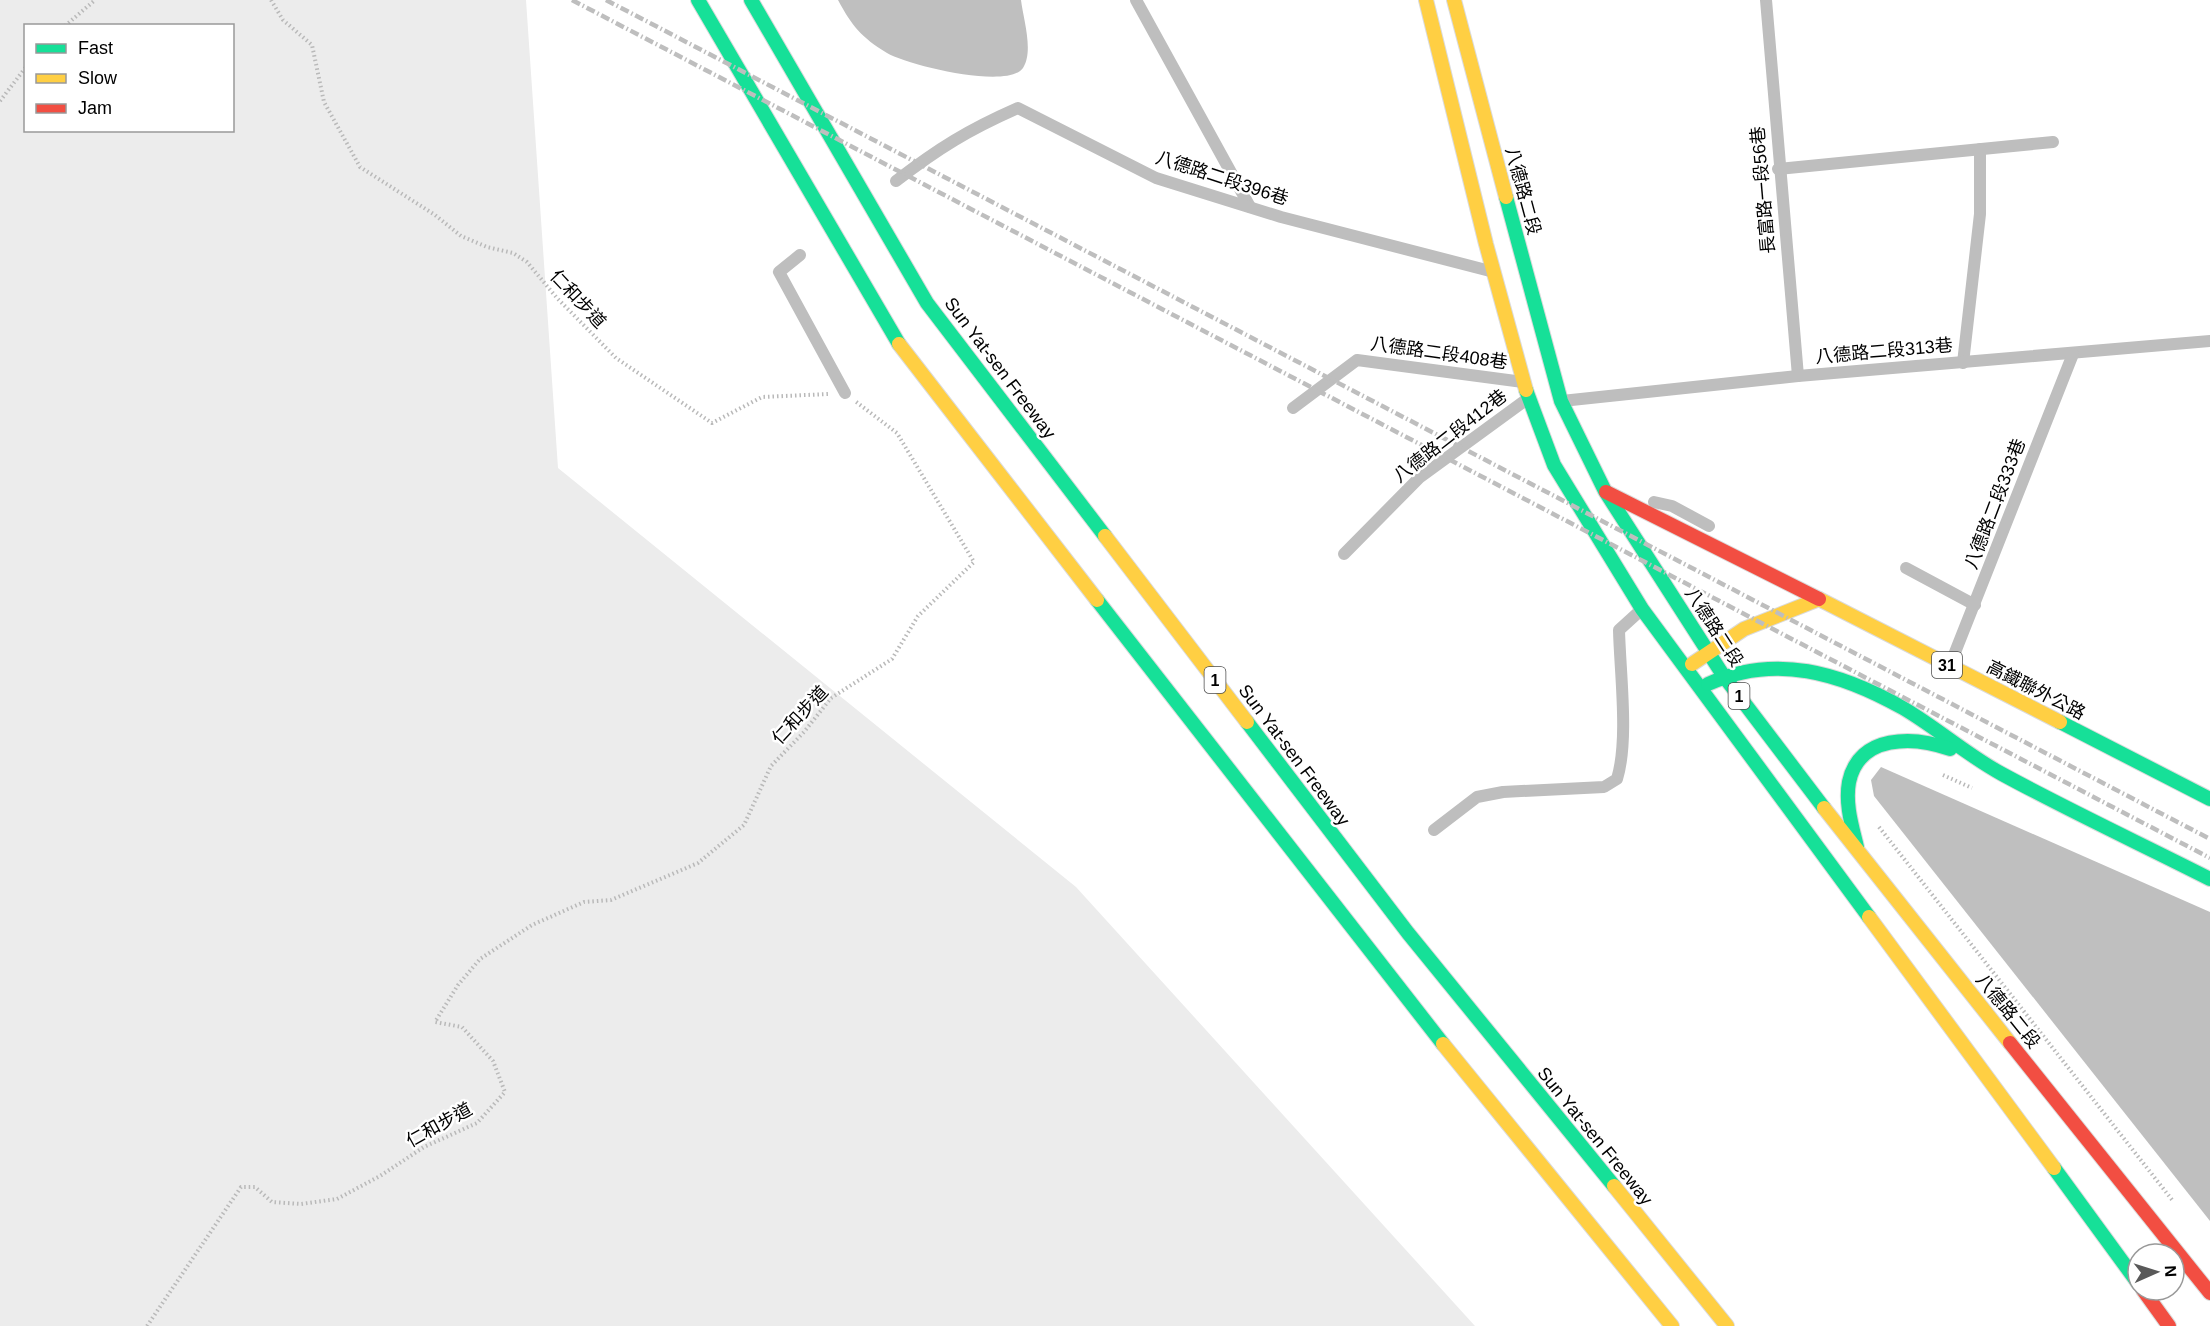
<svg xmlns="http://www.w3.org/2000/svg" width="2210" height="1326" font-family="Helvetica,'Noto Sans TC',sans-serif">
<rect width="100%" height="100%" fill="#fff"/>
<path fill="#ececec" fill-rule="evenodd" d="M0,0h526l32,468 518,419 399,439h-1475zM26,26h206v104h-206z"/>
<g fill="#bfbfbf">
<path d="M838,0h183c2,18 13,51 2,68 -15,22 -116,-3 -136,-15 -26,-16 -35,-27 -49,-53z"/>
<path d="M1881,767l329,145v309l-336,-425 -3,-16z"/>
</g>
<g fill="none" stroke-linecap="round" stroke-linejoin="round">
<defs>
<g id="fast">
<path d="M698,0l201,344"/>
<path d="M751,0l176,303 178,233"/>
<path d="M1506,197l55,204 44,90 118,184 101,133"/>
<path d="M1526,390l28,75 88,144 227,308"/>
<path d="M1097,600l346,444"/>
<path d="M1708,684c67,-31 133,-11 195,24 34,20 64,47 99,66 68,37 139,70 208,105"/>
<path d="M1247,722l161,211 206,253"/>
<path d="M2060,722l150,77"/>
<path d="M1857,847c-5,-21 -12,-43 -8,-65 10,-48 65,-46 101,-33"/>
<path d="M2054,1168l84,115"/>
</g>
<g id="slow">
<path d="M1426,0l60,244 40,146"/>
<path d="M1454,0l52,197"/>
<path d="M899,344l198,256"/>
<path d="M1105,536l142,186"/>
<path d="M1692,664l52,-35 75,-30 241,123"/>
<path d="M1824,808l186,235"/>
<path d="M1869,917l185,251"/>
<path d="M1443,1044l229,282"/>
<path d="M1614,1186l113,140"/>
</g>
<g id="jam">
<path d="M1606,492l213,107"/>
<path d="M2010,1043l200,250"/>
<path d="M2143,1290l26,36"/>
</g>
</defs>
<use href="#fast" stroke="#dbdbdb" stroke-width="16"/>
<use href="#slow" stroke="#dbdbdb" stroke-width="16"/>
<use href="#jam" stroke="#dbdbdb" stroke-width="16"/>
<g stroke="#b9b9b9" stroke-width="4" stroke-dasharray="1.5 3" stroke-linecap="butt">
<path d="M271,0l12,20 29,25 12,57 36,65 75,48 26,21 26,11 26,6 14,9 30,36 59,60 96,65 50,-26 67,-3"/>
<path d="M65,26l30,-26"/>
<path d="M0,101l26,-34"/>
<path d="M1943,775l29,13"/>
<path d="M1879,827l294,374"/>
<path d="M147,1326l94,-139h14l17,15 29,2 36,-5 43,-23 44,-29 53,-24 28,-31 -12,-31 -31,-34 -27,-5 23,-37 22,-26 52,-34 52,-23 27,-2 87,-37 46,-38 27,-59 33,-34 27,-34 61,-39 26,-43 56,-54 -77,-129 -42,-32"/>
</g>
<g stroke="#bebebe" stroke-width="12">
<path d="M1136,0l114,207"/>
<path d="M1766,0l32,376"/>
<path d="M1778,169l275,-27"/>
<path d="M896,181c43,-33 72,-51 122,-73l138,70 125,39 209,54"/>
<path d="M800,255l-21,17 66,121"/>
<path d="M1963,363l17,-149v-65"/>
<path d="M1562,401l236,-25 412,-35"/>
<path d="M1293,408l64,-48 166,22"/>
<path d="M1654,502l18,4 37,20"/>
<path d="M1344,554l75,-76 108,-79"/>
<path d="M1906,568l69,37"/>
<path d="M1950,665l123,-311"/>
<path d="M1434,830l43,-33 26,-5 101,-5 13,-8c12,-39 3,-106 2,-149l22,-20"/>
</g>
<use href="#fast" stroke="#16e098" stroke-width="14"/>
<use href="#slow" stroke="#ffcf43" stroke-width="14"/>
<use href="#jam" stroke="#f24e42" stroke-width="14"/>
<g stroke="#bebebe" stroke-width="4.5" stroke-dasharray="9 3 1.5 3" stroke-linecap="butt">
<path d="M572,0l1638,858"/>
<path d="M606,0l1604,839"/>
</g>
</g>
<g text-anchor="middle" dominant-baseline="central" stroke-width="5" stroke-linejoin="round" paint-order="stroke">
<g fill="#fff" stroke="#4c4c4c" stroke-width="1.5">
<rect x="1932" y="652" width="30" height="26" rx="4.5"/>
<rect x="1204.5" y="667" width="21" height="26" rx="4.5"/>
<rect x="1728.5" y="683" width="21" height="26" rx="4.5"/>
</g>
<g font-size="16" font-weight="bold" fill="#000">
<text x="1947" y="665">31</text>
<text x="1215" y="680">1</text>
<text x="1739" y="696">1</text>
</g>
<g font-size="18" fill="#000" stroke="#fff">
<text transform="translate(1222 178) rotate(18)">八德路二段396巷</text>
<text transform="translate(1763 190) rotate(-95)">長富路一段56巷</text>
<text transform="translate(1523 191) rotate(75)">八德路二段</text>
<text transform="translate(578 299) rotate(47)">仁和步道</text>
<text transform="translate(1884 351) rotate(-5)">八德路二段313巷</text>
<text transform="translate(1439 353) rotate(8)">八德路二段408巷</text>
<text transform="translate(1000 368) rotate(53)">Sun Yat-sen Freeway</text>
<text transform="translate(1450 436) rotate(-38)">八德路二段412巷</text>
<text transform="translate(1995 504) rotate(-69)">八德路二段333巷</text>
<text transform="translate(1714 627) rotate(57)">八德路二段</text>
<text transform="translate(2036 690) rotate(27)">高鐵聯外公路</text>
<text transform="translate(800 715) rotate(-47)">仁和步道</text>
<text transform="translate(1294 755) rotate(53)">Sun Yat-sen Freeway</text>
<text transform="translate(2008 1011) rotate(51)">八德路二段</text>
<text transform="translate(439 1125) rotate(-29)">仁和步道</text>
<text transform="translate(1595 1136) rotate(51)">Sun Yat-sen Freeway</text>
</g>
</g>
<rect x="24" y="24" width="210" height="108" fill="#ffffff" stroke="#999999" stroke-width="1.5"/>
<rect x="36" y="44" width="30" height="9" fill="#16e098" stroke="#999999" stroke-width="1.5"/>
<text x="78" y="54" font-size="18" fill="#000000">Fast</text>
<rect x="36" y="74" width="30" height="9" fill="#ffcf43" stroke="#999999" stroke-width="1.5"/>
<text x="78" y="84" font-size="18" fill="#000000">Slow</text>
<rect x="36" y="104" width="30" height="9" fill="#f24e42" stroke="#999999" stroke-width="1.5"/>
<text x="78" y="114" font-size="18" fill="#000000">Jam</text>
<g transform="translate(2156 1272) rotate(87)"><circle r="28" fill="#ffffff" stroke="#999999" stroke-width="1.5"/>
<path d="M0-4.5L10 22L0 15L-10 22Z" fill="#595959"/>
<text y="-9" font-size="16" font-weight="bold" text-anchor="middle" fill="#000000">N</text>
</g>
</svg>
